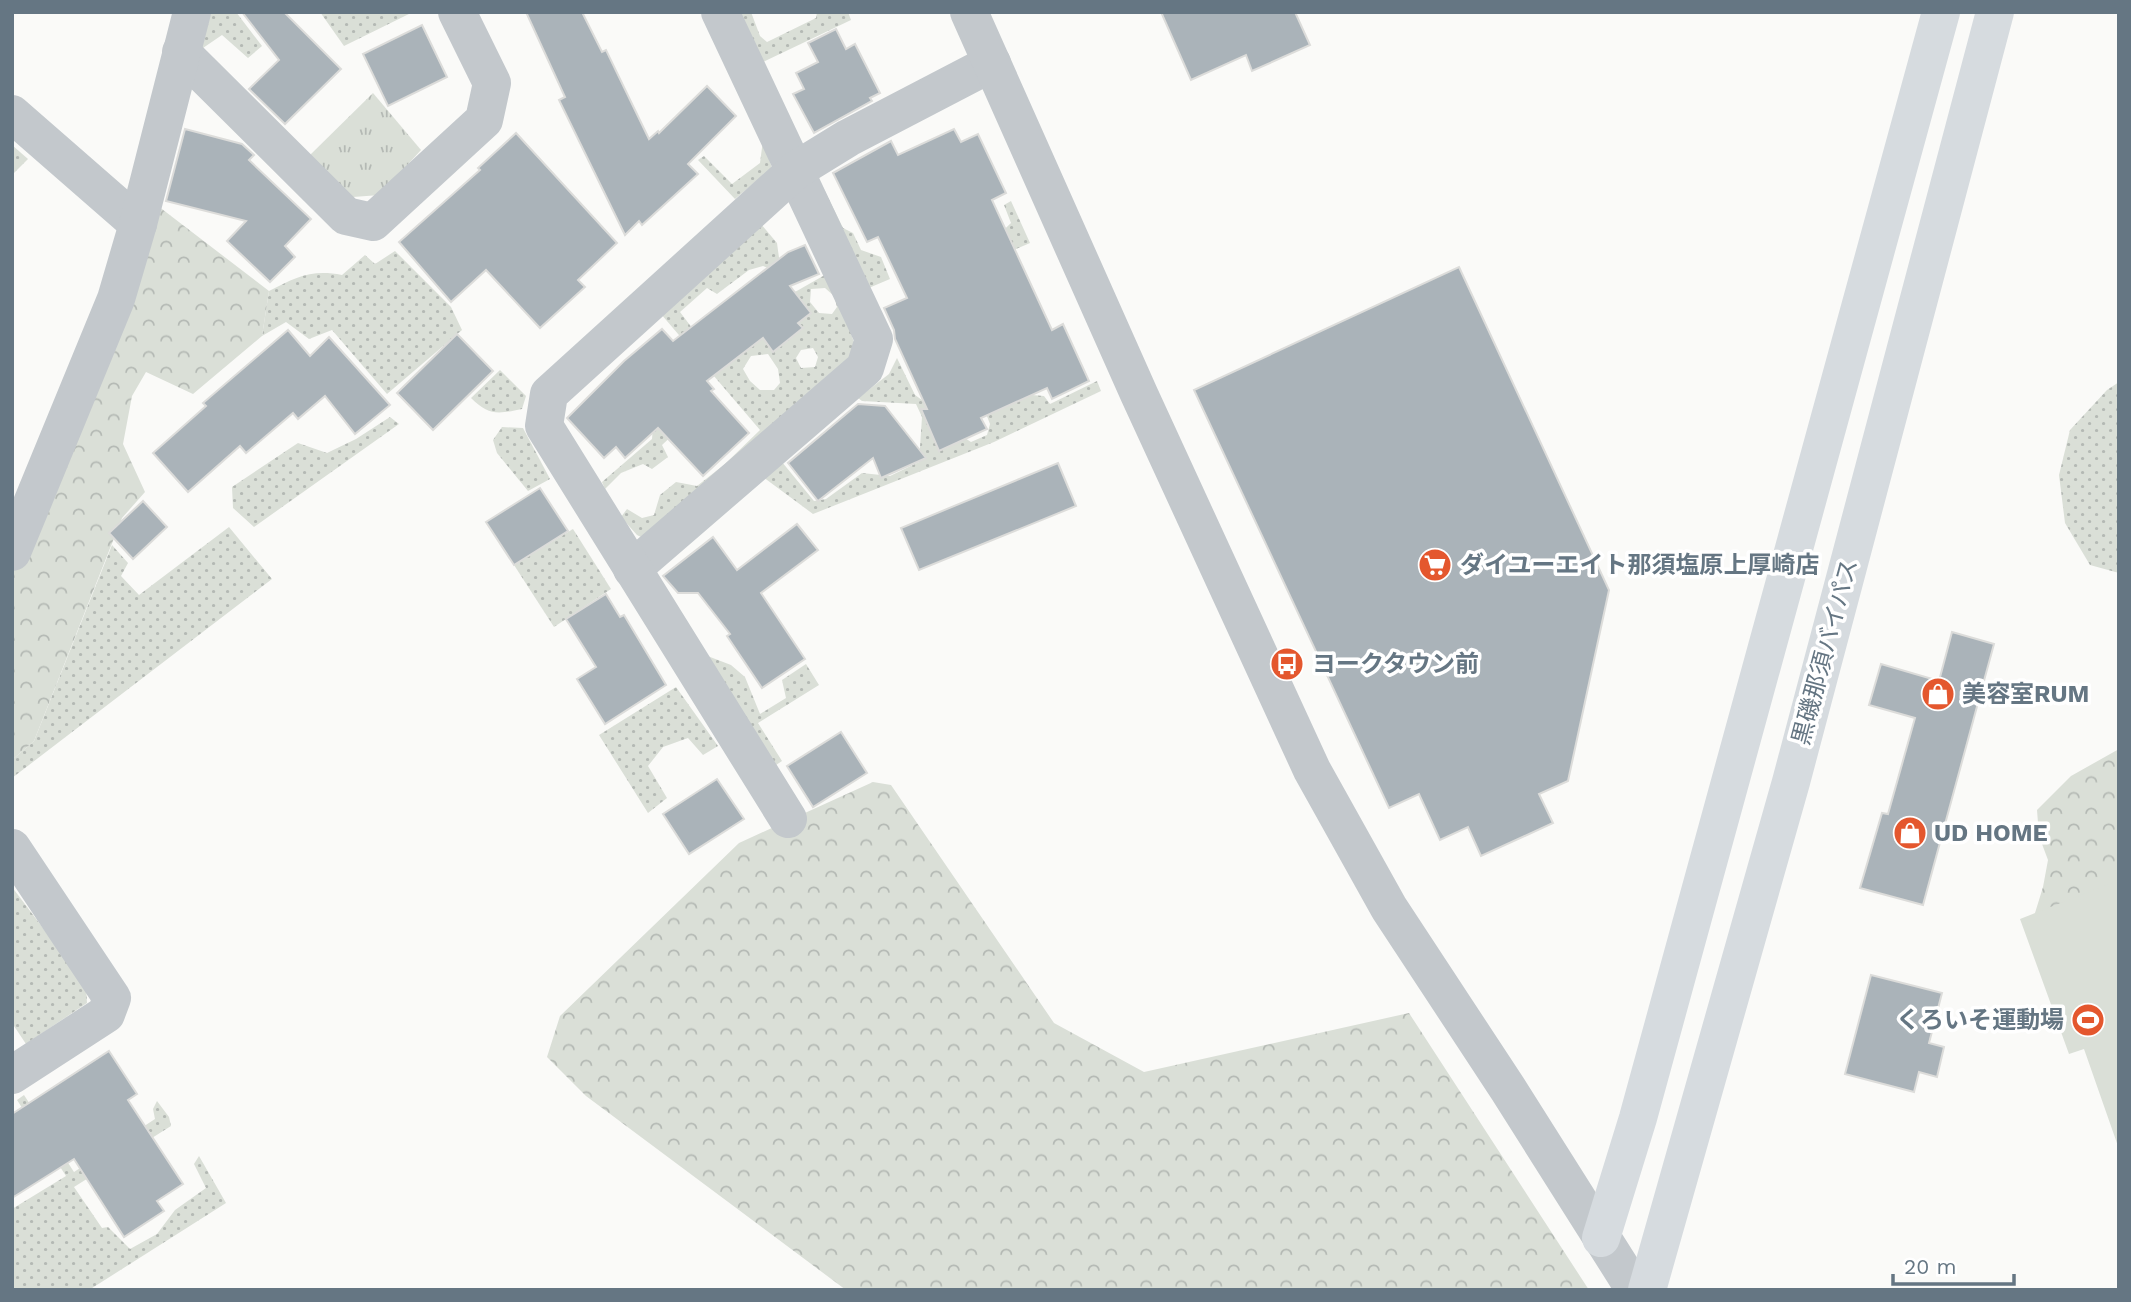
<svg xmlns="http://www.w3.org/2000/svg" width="2131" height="1302" font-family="'Work Sans','Noto Sans JP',sans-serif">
<defs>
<pattern id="grass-dots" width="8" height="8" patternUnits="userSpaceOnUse" patternTransform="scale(1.75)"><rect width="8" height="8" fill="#dadfd7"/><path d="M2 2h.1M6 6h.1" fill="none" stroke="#b4b9b4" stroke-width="1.8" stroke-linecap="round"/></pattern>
<pattern id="forest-crowns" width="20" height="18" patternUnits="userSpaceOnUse" patternTransform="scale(1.75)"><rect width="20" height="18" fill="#dadfd7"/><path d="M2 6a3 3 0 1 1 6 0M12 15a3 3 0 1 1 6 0" fill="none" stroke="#b4b9b4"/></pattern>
<pattern id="park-tufts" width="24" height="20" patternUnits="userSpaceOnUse" patternTransform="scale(1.75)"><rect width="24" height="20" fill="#dadfd7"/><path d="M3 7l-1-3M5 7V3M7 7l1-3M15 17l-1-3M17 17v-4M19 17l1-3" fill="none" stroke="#b4b9b4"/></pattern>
</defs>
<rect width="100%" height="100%" fill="#fafaf8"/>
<g fill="url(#grass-dots)" fill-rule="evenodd">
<path d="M208,12h28l26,34 -14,12 -26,-23 -19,13 -4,-5z"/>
<path d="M320,12h93l-69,34z"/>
<path d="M737,12h14l9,24 7,6 49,-24 1,-6h31l3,8 -88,42z"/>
<path d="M763,140l9,28 -37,31 -37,-39 6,-4 28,28 28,-21z"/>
<path d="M12,145l16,14 -16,16z"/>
<path d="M823,187l20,41 10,5 8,17 20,7 9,22 -26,11z"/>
<path d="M1011,201l19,42 -72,31 53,-51 -7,-18z"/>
<path d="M760,223l17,20 3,22 -7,5 -10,-4 -14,4 -32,24 -10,-6 -27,24 31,41 34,-2 18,-13 10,14 30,-24 -5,-5 13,-10 -16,-21 35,-20 28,82 -211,186 -10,-5 -16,-18 6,-8 15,9 12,-3 6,-20 16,-13 21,4 28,-22 35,-34 -99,-116zM825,288l9,8 3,11 -5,7 -13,-1 -9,-11 1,-13zM813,348l5,9 -3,10 -14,1 -5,-10 5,-8zM768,354l10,15 2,14 -6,7h-14l-10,-9 -7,-12 8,-13z"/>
<path d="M395,251l56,56 11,23 -75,64 -55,-64 -23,9 -23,-17 -24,14 7,-45c27,-14 43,-22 73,-16l23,-20 10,9z"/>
<path d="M897,358l18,37 14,10 7,14 35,23 16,-7 3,-11 -7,-18 37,-12 24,2 6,8 47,-23 4,10 -107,51 -181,72 -50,-37 19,-15 32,39 12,-2 36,-26 28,3 29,-14 3,-45 -6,-13 -54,-3 -4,-3 31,-24z"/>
<path d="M500,370l26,26 -4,13c-24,5 -33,7 -51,-11z"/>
<path d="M2119,382v191l-29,-8 -25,-42 -6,-48 11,-45 37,-40z"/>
<path d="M390,417l9,7 -145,103 -21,-19 -1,-21 66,-44 29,10 29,-14z"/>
<path d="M691,418l-29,27 6,12 -16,12 -9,-5 -22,9 -16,16 -3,-7 50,-43 1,-13z"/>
<path d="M502,427l21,1 27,51 -22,12 -31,-38 -4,-13z"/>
<path d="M229,527l43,52 -260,199v-18l22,-19 78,-196 16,18 -7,13 18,19z"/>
<path d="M573,529l38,60 -57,38 -40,-62z"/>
<path d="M705,655l26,10 14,12 15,37 26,-16 -4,-18 24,-16 13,21 -61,38 24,38 -6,4z"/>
<path d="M676,687l42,59 -15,9 -15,-17 -25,9 -15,19 19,32 -19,15 -49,-78z"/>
<path d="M12,887l74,98 1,18 -61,41 -14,-21z"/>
<path d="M24,1095l50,77 81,-53 -2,-10 4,-8 12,16 2,9 -97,61 28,41 6,-1 22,22 27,-15 18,-24 31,-22 -12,-24 5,-8 27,47 -137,87h-77v-81l54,-33 -49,-76z"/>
</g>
<g fill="url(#forest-crowns)">
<path d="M158,206l111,85 -7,45 -69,58 -47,-22 -14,24 -9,48 22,48 -23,26 -88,223 -22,19v-239z"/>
<path d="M2119,749v211l-88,-34 12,-39 5,-27 -9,-24 -2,-26 34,-34z"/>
<path d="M873,782l18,3 163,238 90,49 265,-59 180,277h-743l-260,-194 -39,-39 13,-41 179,-173z"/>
</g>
<path fill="url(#park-tufts)" d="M373,93l48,57 -41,45 -27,2 -43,-42z"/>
<path fill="#dadfd7" d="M2119,880v269l-35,-100 -15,5 -49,-135z"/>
<g fill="#aab3b9" stroke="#dcdcda" stroke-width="2">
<path d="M242,12h42l57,57 -56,55 -36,-35 30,-29z"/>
<path d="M526,12h56l20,40 4,-2 43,89 9,-8 1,2 48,-47 29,30 -48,48 10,10 -56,51 -3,-4 -14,14 -66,-135 6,-3z"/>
<path d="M1161,12h134l15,33 -58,26 -6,-16 -55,25z"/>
<path d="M422,25l25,52 -59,29 -25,-52z"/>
<path d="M836,29l10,20 9,-5 25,49 -10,5 2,3 -58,32 -21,-39 11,-5 -8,-16 22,-11 -10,-19z"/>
<path d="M185,129l57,15 12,11 -5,5 62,59 -26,27 10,11 -25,25 -43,-41 19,-20 -80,-20z"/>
<path d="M954,129l7,13 17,-8 28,59 -14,7 60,130 11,-6 26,57 -37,18 -5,-11 -66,30 6,11 -48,22 -18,-42h6l-32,-70 -1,-9 -10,-22 23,-10 -29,-61 -11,5 -34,-69 58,-32 7,14z"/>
<path d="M516,133l101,110 -39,37 7,7 -45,41 -54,-58 -35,32 -52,-60 81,-72 -2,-2z"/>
<path d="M805,245l14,29 -29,12 21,27 -13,10 5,5 -30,24 -10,-14 -56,43 7,8 -3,2 38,42 -46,43 -45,-48 -33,30 -9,-11 -12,11 -37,-40 57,-57 38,-32 11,12 115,-89z"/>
<path d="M1459,267l150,323 -41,191 -29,13 14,29 -72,33 -13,-29 -28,13 -21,-46 -30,14 -195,-418z"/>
<path d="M288,330l22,26 19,-19 61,68 -35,29 -30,-38 -27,23 -5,-6 -47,40 -6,-7 -52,46 -35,-39 53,-47 -3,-3z"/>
<path d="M457,334l36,37 -60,59 -36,-37z"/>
<path d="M858,404l27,2 41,52 -45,20 -8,-20 -55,43 -30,-38z"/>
<path d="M1058,463l18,43 -157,64 -18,-42z"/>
<path d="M540,488l28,43 -54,34 -28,-43z"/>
<path d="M143,501l24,26 -34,32 -24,-26z"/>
<path d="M797,524l21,26 -57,43 44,66 -43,29 -35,-52 3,-2 -32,-41h-20l-15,-17 50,-39 24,33z"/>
<path d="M606,594l14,23 4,-2 42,70 -61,39 -28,-45 19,-12 -30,-48z"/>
<path d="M1952,632l42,12 -71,261 -63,-17 22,-75 6,1 27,-96 -46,-13 12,-41 58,17z"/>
<path d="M841,732l26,41 -54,34 -26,-41z"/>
<path d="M717,779l27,40 -55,35 -26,-40z"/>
<path d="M1871,975l71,18 -13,50 15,4 -7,30 -18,-5 -5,20 -69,-18z"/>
<path d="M109,1051l28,43 -9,6 55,84 -26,17 7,10 -40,26 -50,-78 -62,39v-84z"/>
</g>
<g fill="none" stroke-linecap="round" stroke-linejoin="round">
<g stroke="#c3c8cc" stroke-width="38">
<path d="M181,52l165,164 27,6 111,-102 8,-37 -35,-71"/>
<path d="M12,114l126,110"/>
<path d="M12,552l104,-253 22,-75 54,-212"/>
<path d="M632,569l233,-201 9,-29 -154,-327"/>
<path d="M788,819l-244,-393 5,-32 247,-224 52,-32 144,-75"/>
<path d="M12,848l100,150 -6,16 -94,61"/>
</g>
<path stroke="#c3c8cc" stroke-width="38" d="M969,12l170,382 173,376 77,138 119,181 127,201"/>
<g stroke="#d6dbdf" stroke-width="38">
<path d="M1601,1238l37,-120 303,-1106"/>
<path d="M1647,1290l144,-508 204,-770"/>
</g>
</g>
<defs>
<symbol id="supermarket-disc" viewBox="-11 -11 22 22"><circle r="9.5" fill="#e4572e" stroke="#fff"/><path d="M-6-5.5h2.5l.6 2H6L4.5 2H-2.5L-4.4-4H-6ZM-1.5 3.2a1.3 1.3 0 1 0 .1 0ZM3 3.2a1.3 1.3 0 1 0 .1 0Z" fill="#fff"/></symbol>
<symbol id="bus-disc" viewBox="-11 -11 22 22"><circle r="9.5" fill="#e4572e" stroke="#fff"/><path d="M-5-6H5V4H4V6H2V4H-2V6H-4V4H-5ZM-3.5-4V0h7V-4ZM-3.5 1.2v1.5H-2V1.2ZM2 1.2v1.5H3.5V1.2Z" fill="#fff"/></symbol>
<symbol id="shop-disc" viewBox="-11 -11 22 22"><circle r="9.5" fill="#e4572e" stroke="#fff"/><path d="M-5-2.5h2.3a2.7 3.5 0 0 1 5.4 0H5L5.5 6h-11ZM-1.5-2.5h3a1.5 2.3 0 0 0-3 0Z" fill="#fff"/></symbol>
<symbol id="stadium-disc" viewBox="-11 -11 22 22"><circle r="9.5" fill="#e4572e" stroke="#fff"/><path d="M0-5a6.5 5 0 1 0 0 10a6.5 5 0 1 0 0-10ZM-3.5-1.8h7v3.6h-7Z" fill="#fff"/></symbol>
</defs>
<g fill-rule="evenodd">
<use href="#supermarket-disc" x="1416" y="546" width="38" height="38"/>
<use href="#bus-disc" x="1268" y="645" width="38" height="38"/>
<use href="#shop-disc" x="1919" y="675" width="38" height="38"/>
<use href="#shop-disc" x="1891" y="814" width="38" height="38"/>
<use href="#stadium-disc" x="2069" y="1001" width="38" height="38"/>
</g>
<g text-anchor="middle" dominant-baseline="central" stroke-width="7" stroke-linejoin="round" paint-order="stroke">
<g font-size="24" font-weight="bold" fill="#657683" stroke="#fff" text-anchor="start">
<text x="1460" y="565">ダイユーエイト那須塩原上厚崎店</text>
<text x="1312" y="664">ヨークタウン前</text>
<text x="1962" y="694">美容室RUM</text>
<text x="1934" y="833">UD HOME</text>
<text x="2064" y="1020" text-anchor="end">くろいそ運動場</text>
</g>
<g font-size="24" fill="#657683" stroke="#fff">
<text transform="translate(1825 652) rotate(-75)">黒磯那須バイパス</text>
</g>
</g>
<rect width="2131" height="1302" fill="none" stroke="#657683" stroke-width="28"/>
<path d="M1893 1274v10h121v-10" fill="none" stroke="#657683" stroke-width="3.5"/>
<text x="1904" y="1274" font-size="21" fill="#657683" stroke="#ffffff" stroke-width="5" paint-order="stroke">20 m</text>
</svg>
